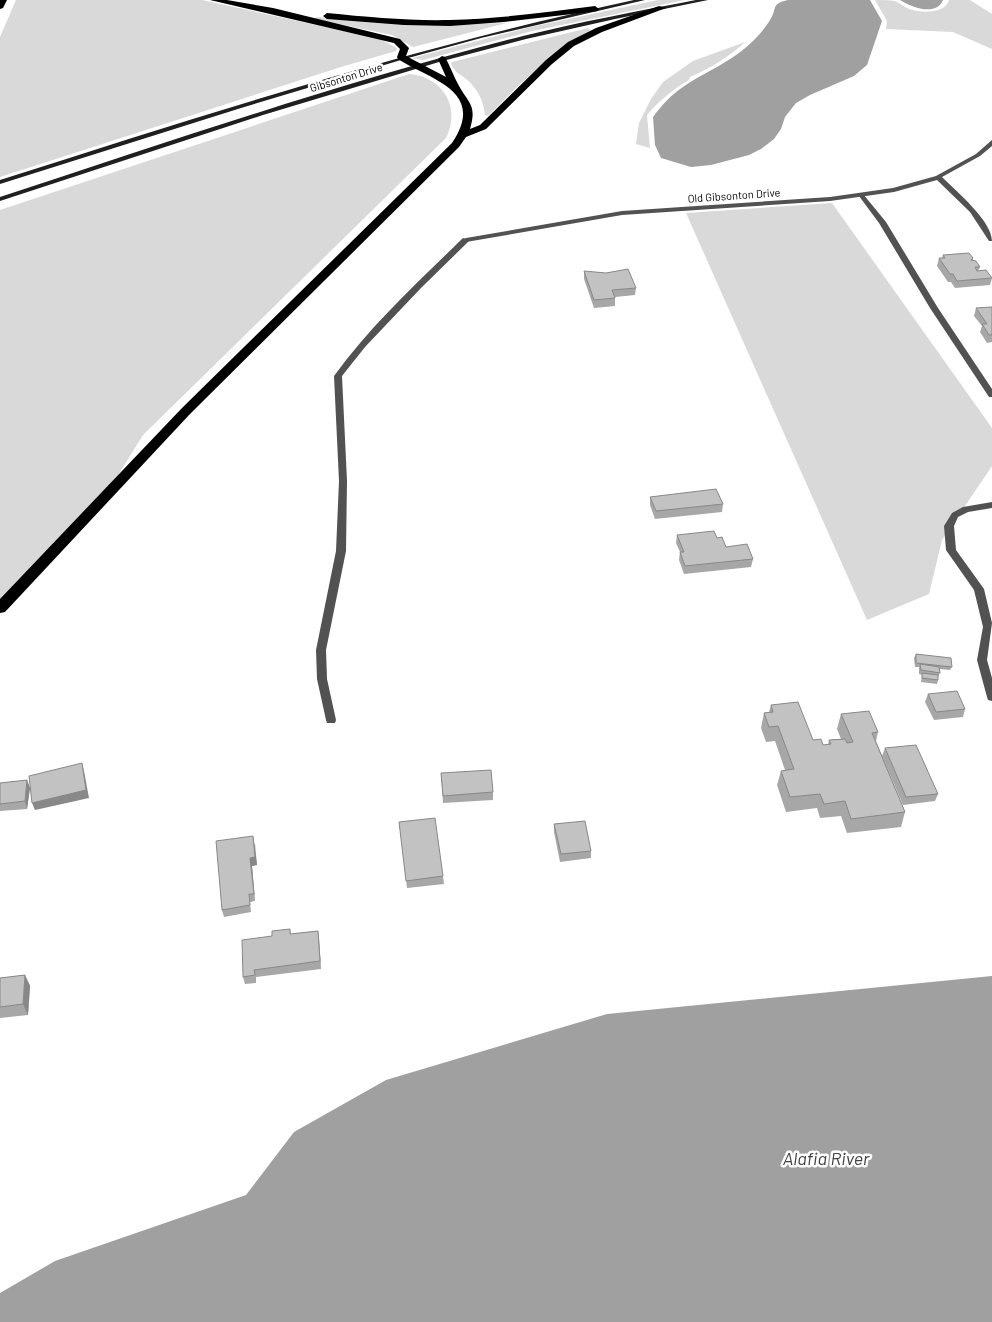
<svg xmlns="http://www.w3.org/2000/svg" width="992" height="1322" font-family="Barlow,sans-serif">
<rect width="100%" height="100%" fill="#fff"/>
<g fill="#d9d9d9">
<path d="M16,0h186l178,39 17,9 -1,3 -55,16 -341,110v-140z"/>
<path d="M658,0h27l-153,31 -109,29 -11,-2 119,-31z"/>
<path d="M875,0c6,0 15,0 20,1 7,3 11,8 18,9 11,3 33,3 36,-10h21l22,14v35l-39,-17 -67,-3 1,-8z"/>
<path d="M317,17l104,8 86,-2 -94,24 -21,-12 -78,-16z"/>
<path d="M588,28l3,2c-40,22 -70,53 -102,85l-4,1c-1,-16 -8,-28 -20,-38 -6,-4 -11,-7 -14,-14l1,-2z"/>
<path d="M745,42c-16,15 -34,26 -55,35l-1,3c-17,10 -29,20 -42,35l3,33 -14,-4 3,-21 12,-24 12,-17 30,-21z"/>
<path d="M409,74c35,3 52,34 37,64l-303,297 -36,58 -107,109v-392z"/>
<path d="M832,203l160,225v38l-50,74 -13,54 -62,26 -181,-407z"/>
</g>
<g fill="#a0a0a0">
<path d="M788,0h82l12,21 -15,44 -13,11 -44,19 -14,8 -11,14 -4,12 -7,10 -13,10 -12,6 -38,10 -20,2 -30,-9 -6,-13 -2,-28c9,-12 18,-22 30,-30 23,-16 49,-25 70,-46 6,-6 13,-14 17,-21 8,-12 0,-16 18,-20z"/>
<path d="M900,0h43c-7,17 -32,7 -43,0z"/>
<path d="M992,976v346h-992v-29l55,-32 191,-66 48,-63 92,-52 221,-66z"/>
</g>
<g fill="none" stroke-linecap="round" stroke-linejoin="round">
<g fill="#525252" fill-rule="evenodd">
<path d="M859,194h4l23,28 52,86 54,81v8h-3l-59,-89 -51,-85 -20,-27z"/>
<path d="M463,238l7,2 -49,48 -56,59 -23,29 5,105 -1,70 -20,99 1,29 9,41 -1,3h-8l-1,-3 -9,-41 -1,-29 20,-99 3,-70 -5,-105c37,-51 84,-94 129,-138z"/>
<path d="M992,502v6l-24,4 -10,5 -4,9 2,24 28,39 8,34 -5,37 5,18v23l-4,-1 -1,-3 -10,-37 6,-33 -9,-37 -28,-40 -2,-24 8,-13 11,-6z"/>
</g>
<path fill="#525252" fill-rule="evenodd" d="M992,140v6l-12,10 -38,21c15,15 50,44 50,64h-3l-19,-29 -33,-32 -43,12 -64,9 -208,14 -156,27 -4,-2 4,-2 156,-27 208,-14 63,-9 43,-12 40,-22z"/>
<g fill="#1f1f1f" fill-rule="evenodd">
<path d="M634,0h11l-164,38 -80,22 -160,48 -241,76v-4c210,-67 419,-134 634,-180z"/>
<path d="M696,0h12l-93,19 -89,20 -87,23 -176,53 -263,86v-4c173,-57 346,-116 523,-161 57,-14 115,-25 173,-36z"/>
</g>
<g fill="#000" fill-rule="evenodd">
<path d="M0,0h7l-4,8 -3,1z"/>
<path d="M210,0h17l46,8 127,31 9,9 -3,8 40,21 -8,-18 4,-3 3,1c5,9 9,20 14,29 10,18 18,19 11,43l10,-4 66,-65 22,-18 28,-14 63,-22 7,2 -64,24 -28,14 -22,18 -66,65 -20,8 -7,10 -269,267 -185,198 -5,1v-14l182,-191 270,-265c35,-52 -21,-63 -54,-84l-1,-2 3,-8 -6,-6z"/>
<path d="M595,6l4,3 -1,2 -94,11 -54,4 -46,-1 -77,-6 -4,-3 4,-3c41,4 82,8 123,7 48,-1 97,-8 145,-14z"/>
</g>
</g>
<g fill="#a7a7a7">
<path d="M943,255l30,3v2l7,7 -2,4 14,7 -2,7 -35,3 -4,-6h-3l-11,-16 2,-8h3z"/>
<path d="M584,271l52,17 -1,7 -20,2v9l-21,2 -10,-29z"/>
<path d="M992,307v35l-5,1 -7,-11 2,-6 -8,-10 2,-8z"/>
<path d="M650,497l73,7 -1,8 -67,7 -5,-14z"/>
<path d="M677,535l40,3 9,9 27,12 -2,8 -67,7 -5,-14 1,-8 -4,-9z"/>
<path d="M916,654l36,13 -2,3 -10,-1v4l-2,4v3l-1,4 -16,-2 1,-7 -3,-1v-7h-4l-1,-9z"/>
<path d="M928,694l37,15 -2,8 -29,3 -9,-18z"/>
<path d="M771,705l42,35 10,5h5l1,-5 12,-1 -4,-10 4,-15 37,18 -2,9 29,71 -4,15 -54,6 -6,-17 -21,2 -3,-10 -31,4 -9,-27 4,-14 4,-1 -10,-29 -9,1 -5,-14 3,-15 5,-1z"/>
<path d="M885,748l53,46 -3,7 -32,4 -21,-49z"/>
<path d="M441,773l52,19v8l-50,3z"/>
<path d="M27,780l3,8 -3,21 -27,2v-28z"/>
<path d="M554,824l37,27v7l-31,4 -6,-30z"/>
<path d="M400,829l43,47 1,8 -37,4z"/>
<path d="M255,843l2,22 -5,1 3,35 -5,1 1,10 -27,5 -2,-7z"/>
<path d="M290,929l1,5 27,-3 3,38 -65,8v6l-11,1 -2,-7 29,-41z"/>
<path d="M25,975l5,11 -2,29 -28,3v-40z"/>
</g>
<g fill="#888">
<path d="M82,763l2,8 5,27 -54,12 -3,-7z"/>
<path d="M27,780l3,8 -3,21 -2,-8z"/>
<path d="M253,836l4,29 -5,1 3,35 -1,-7 -4,-36z"/>
<path d="M318,931l1,7 2,31 -1,-8z"/>
<path d="M25,975l5,11 -2,29 -5,-11z"/>
</g>
<g fill="#c2c2c2" stroke="#888">
<path d="M969,253l4,5 -2,2 5,1 4,6h-5l2,4 9,-1 6,8 -35,3 -4,-7h-3l-11,-16h6l-2,-3z"/>
<path d="M628,269l8,19 -24,2 3,8 -21,2 -10,-29 22,2z"/>
<path d="M992,307v28h-3l-7,-11h5l-11,-16z"/>
<path d="M716,489l7,15 -67,7 -6,-14z"/>
<path d="M714,531l3,7 5,-1 4,10 21,-3 6,15 -68,7 -5,-14h4l-7,-17z"/>
<path d="M916,654l35,4 1,9 -36,-4z"/>
<path d="M920,664l19,3 1,6 -19,-3z"/>
<path d="M922,673l16,2v5l-16,-2z"/>
<path d="M957,691l8,18 -29,3 -8,-18z"/>
<path d="M798,702l15,38 8,-1 2,6 8,-1 -2,-4 16,-1 2,4 6,-1 -12,-28 28,-3 9,21 -6,1 33,79 -54,7 -6,-18 -21,3 -4,-10 -30,3 -9,-26 13,-2 -16,-43 -9,1 -5,-14 9,-1 -2,-7z"/>
<path d="M916,745l22,49 -32,3 -21,-49z"/>
<path d="M82,763l4,27 -54,13 -3,-27z"/>
<path d="M491,770l2,22 -50,4 -2,-23z"/>
<path d="M27,780l-2,21 -25,3v-21z"/>
<path d="M435,818l8,58 -37,5 -7,-59z"/>
<path d="M585,821l6,30 -30,3 -7,-30z"/>
<path d="M253,836l2,21 -5,1 4,36h-5l1,11 -28,5 -6,-69z"/>
<path d="M290,929v5l28,-3 2,30 -66,9 1,5 -12,2 -1,-37 30,-4v-5z"/>
<path d="M25,975l-2,29 -23,3v-29z"/>
</g>
<g text-anchor="middle" dominant-baseline="central" stroke-width="5" stroke-linejoin="round" paint-order="stroke">
<g font-size="11" fill="#000" stroke="#fff">
<text transform="translate(346 77) rotate(-17)">Gibsonton Drive</text>
<text transform="translate(734 195) rotate(-4)">Old Gibsonton Drive</text>
</g>
<g font-size="18" font-style="italic" fill="#414141" stroke="#fff">
<text x="826" y="1158">Alafia River</text>
</g>
</g>
</svg>
